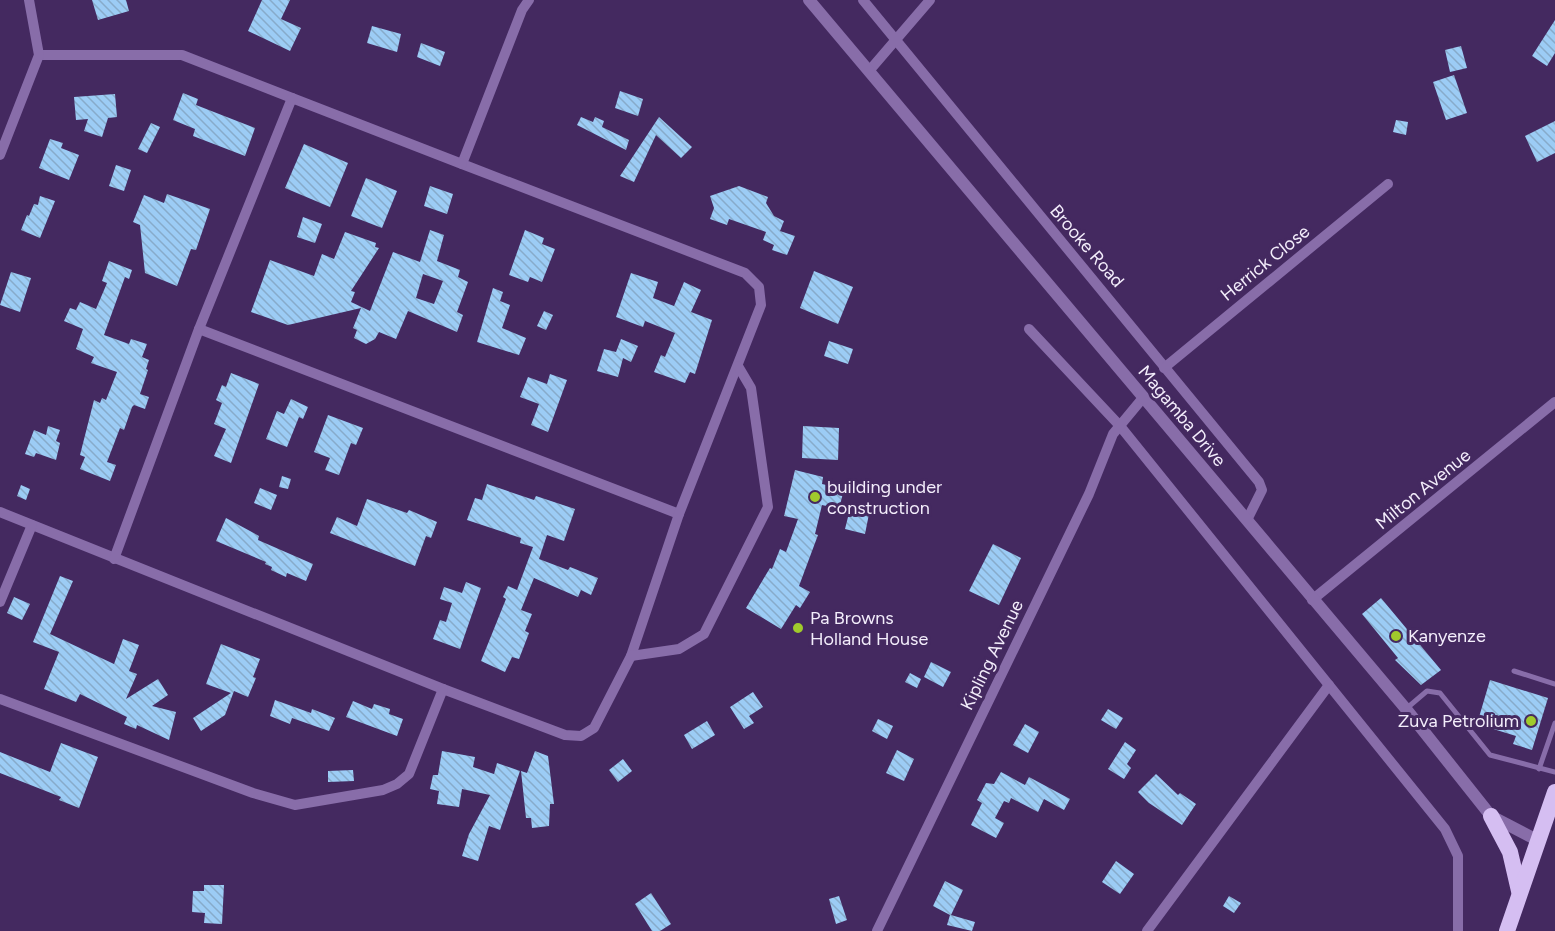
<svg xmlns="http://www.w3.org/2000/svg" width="1555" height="931" font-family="Figtree,sans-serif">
<defs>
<pattern id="building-back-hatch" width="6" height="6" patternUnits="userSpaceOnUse" patternTransform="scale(1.5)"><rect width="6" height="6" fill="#9cccf5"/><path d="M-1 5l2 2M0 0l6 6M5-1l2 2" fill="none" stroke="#87abca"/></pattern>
</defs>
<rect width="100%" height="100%" fill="#442960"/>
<g fill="url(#building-back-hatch)" fill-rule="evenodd">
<path d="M92,0h34l3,11 -31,9z"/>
<path d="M262,0h28l-9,19 20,9 -11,23 -42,-20z"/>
<path d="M1555,20v33l-8,13 -15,-10z"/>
<path d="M372,26l29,8 -4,18 -30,-9z"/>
<path d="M421,43l24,9 -5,14 -23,-9z"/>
<path d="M1461,46l6,22 -17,4 -5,-22z"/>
<path d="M1454,75l13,38 -21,7 -13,-38z"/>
<path d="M620,91l23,8 -5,17 -23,-8z"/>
<path d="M183,93l15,6 -2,6 59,23 -10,28 -52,-20 2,-7 -22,-9z"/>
<path d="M115,94l2,23 -9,1 -6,19 -18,-6 4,-12 -12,1 -2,-23z"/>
<path d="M581,117l12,5 2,-5 9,4 -2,6 27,13 -3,10 -49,-25z"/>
<path d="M659,117l33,30 -11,11 -25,-23 -22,47 -14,-6z"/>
<path d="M1396,120l12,2 -2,13 -13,-3z"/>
<path d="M1555,121v32l-18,9 -12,-26z"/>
<path d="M151,123l9,4 -13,26 -9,-4z"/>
<path d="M50,139l13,4 -2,5 18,7 -10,25 -30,-12z"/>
<path d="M304,144l44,19 -18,44 -45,-19z"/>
<path d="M116,165l15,5 -7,21 -15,-5z"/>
<path d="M366,178l31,13 -15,37 -31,-12z"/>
<path d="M430,186l23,8 -6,20 -23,-8z"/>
<path d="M739,186l29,11 -2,6 8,13 10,5 -4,10 15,5 -8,19 -15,-5 2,-5 -11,-5 3,-8 -37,-13 -2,6 -17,-6 4,-11 -4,-12z"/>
<path d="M167,194l43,15 -14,41 -5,-1 -14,37 -32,-13 -5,-48 -7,-3 11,-27 20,8z"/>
<path d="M40,196l15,5 -15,37 -19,-8 6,-15 2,1 5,-12 4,1z"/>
<path d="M303,217l19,7 -7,19 -18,-6z"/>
<path d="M430,230l14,5 -7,26 23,9 -2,7 10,5 -11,30 6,3 -6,17 -49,-21 -12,28 -17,-7 -4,7 -9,5 -12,-6 3,-8 -4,-2 8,-20 -73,17 -37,-13 19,-52 44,16 8,-22 12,5 11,-27 31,11 -1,4 4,1 -28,43 4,1 -4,10 19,9 23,-59 27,10zM423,274l20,7 -9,23 -18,-6z"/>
<path d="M525,230l19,8 -2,6 13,5 -13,33 -12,-5 -2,5 -19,-7z"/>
<path d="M109,261l23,9 -3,9 -4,-2 -21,58 25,9 2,-5 16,5 -5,13 7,3 -3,9 2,1 -8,24 9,3 -4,12 -11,-4 -2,2 -8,23 -4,-2 -13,34 9,3 -6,16 -30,-12 5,-12 -5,-2 14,-55 6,3 2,-5 4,2 11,-28 -26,-9 3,-6 -18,-8 7,-20 -19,-8 6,-13 6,2 4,-8 16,7 11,-26 -5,-2z"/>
<path d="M814,271l39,16 -15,37 -38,-16z"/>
<path d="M11,272l20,6 -11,34 -20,-7z"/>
<path d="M631,273l27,9 -5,16 21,8 10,-24 17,8 -10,22 21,8 -17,54 -5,-2 -5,11 -31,-11 7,-17 4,2 10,-24 -30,-12 -2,6 -27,-10z"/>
<path d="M493,288l10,4 -3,9 10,4 -8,23 24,10 -7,17 -42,-13z"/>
<path d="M544,311l9,4 -7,15 -9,-4z"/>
<path d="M621,339l17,7 -7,16 -8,-4 -5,19 -21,-6 7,-22 12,3z"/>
<path d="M829,341l24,8 -5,15 -24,-8z"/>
<path d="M231,373l28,11 -28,79 -17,-7 12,-27 -12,-5 8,-21 -6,-3 6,-15 4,2z"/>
<path d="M550,374l17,6 -19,52 -17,-7 8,-21 -19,-7 8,-20 19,7z"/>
<path d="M291,399l17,8 -5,12 -4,-2 -12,30 -21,-8 11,-28 7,3z"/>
<path d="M328,415l35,13 -7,17 -5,-2 -12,32 -14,-5 5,-12 -16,-6z"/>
<path d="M48,426l12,4 -4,11 4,2 -4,17 -20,-7 -2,4 -9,-3 9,-24 12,5z"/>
<path d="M803,426l36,2 -1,32 -36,-2z"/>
<path d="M795,470l28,7 -1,7 22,5 -5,20 -17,-4 -7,29 3,1 -19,51 11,6 -10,16 -4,-3 -15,24 -35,-21 24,-40 2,1 8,-20 6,3 12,-33 -14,-3z"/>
<path d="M282,476l9,3 -3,10 -9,-2z"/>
<path d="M487,484l47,16 2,-4 39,13 -11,32 -17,-6 -8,24 29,11 2,-3 28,11 -7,17 -10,-5 -3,7 -44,-19 -13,32 11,4 -7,17 4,2 -10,26 -7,-2 -7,15 -24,-11 25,-62 -3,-2 5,-11 9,4 16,-43 -13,-4 1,-5 -54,-18 8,-22 7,2z"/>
<path d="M21,485l9,4 -4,11 -9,-4z"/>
<path d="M260,488l17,7 -6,15 -17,-7z"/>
<path d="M367,499l40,14 2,-3 28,12 -6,16 -5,-2 -11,30 -85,-33 7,-16 20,9z"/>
<path d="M850,509l19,5 -4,20 -20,-5z"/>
<path d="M226,518l33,18 -1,4 55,24 -7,17 -19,-8 -1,4 -15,-7 1,-3 -7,-3 1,-2 -50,-21z"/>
<path d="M993,544l28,14 -22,47 -30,-14z"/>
<path d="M60,576l13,5 -23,53 64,30 9,-25 16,6 -10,26 8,3 -11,25 32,-20 10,16 -16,11 24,6 -7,28 -32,-15 -1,4 -12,-5 3,-7 -47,-23 -4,8 -32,-13 15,-37 -26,-10z"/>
<path d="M466,582l15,6 -21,61 -27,-10 7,-19 6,2 6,-19 -12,-4 4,-12 18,6z"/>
<path d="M14,597l16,7 -8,16 -15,-7z"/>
<path d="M1381,598l60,72 -20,15 -26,-25 3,-2 -36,-44z"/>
<path d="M221,644l39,15 -7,18 3,1 -8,19 -14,-6 -9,24 -24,16 -8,-13 38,-25 -25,-9z"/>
<path d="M931,662l20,10 -8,15 -19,-10z"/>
<path d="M910,673l11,6 -4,9 -12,-6z"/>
<path d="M1490,680l58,18 -16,52 -19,-6 3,-8 -39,-12z"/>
<path d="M753,692l10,15 -14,9 5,7 -10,6 -14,-22z"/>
<path d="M275,700l36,13 1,-4 23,9 -6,13 -37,-13 -2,6 -20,-8z"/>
<path d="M353,701l19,8 2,-5 16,5 -1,5 14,5 -6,17 -51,-19z"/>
<path d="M1108,709l15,9 -7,11 -15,-9z"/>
<path d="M878,719l15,7 -6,13 -15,-8z"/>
<path d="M707,721l8,14 -23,14 -8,-14z"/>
<path d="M1025,724l14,8 -11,21 -15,-8z"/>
<path d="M1125,742l11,8 -9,14 4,4 -7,11 -16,-10z"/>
<path d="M61,743l37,14 -19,51 -20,-8 2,-3 -61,-24v-21l50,20z"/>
<path d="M897,750l17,9 -10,22 -18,-8z"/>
<path d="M442,751l33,6 -2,10 21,7 3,-11 23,8 -20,59 -11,-4 -11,35 -16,-5 7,-22 21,-39 -28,-6 -3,18 -22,-3 2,-13 -9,-2 3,-14h5z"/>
<path d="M535,751l13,5 6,48h-4l-1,22 -17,2 -1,-10h-5l-5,-47 6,2z"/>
<path d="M623,759l9,12 -14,11 -9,-12z"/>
<path d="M353,770l1,11 -26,1v-11z"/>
<path d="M1001,772l24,13 4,-8 41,22 -6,11 -20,-11 -6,13 -27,-14 -2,5 -5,-2 -9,17 9,5 -8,15 -25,-13 11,-22 -5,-3 9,-17 8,1z"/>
<path d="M1156,774l22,21 2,-2 16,11 -14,21 -33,-22 -11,-11z"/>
<path d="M1116,861l18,13 -14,20 -18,-12z"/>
<path d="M945,881l18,9 -12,25 24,7 -3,9 -25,-6 3,-10 -17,-9z"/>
<path d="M204,885h20l-2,39 -18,-1 1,-10 -13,-1 1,-21h11z"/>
<path d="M651,893l20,31 -11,7h-8l-17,-27z"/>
<path d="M839,896l8,24 -11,4 -7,-25z"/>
<path d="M1229,896l12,7 -7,10 -11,-7z"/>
</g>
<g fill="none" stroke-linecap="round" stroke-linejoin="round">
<g stroke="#886da9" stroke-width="5">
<path d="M1514,671l41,13"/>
<path d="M1407,708l20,-17 13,2 50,62 65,17"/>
<path d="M1539,769l16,-46"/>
</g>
<g stroke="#886da9" stroke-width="10">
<path d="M863,0l396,482 3,8 -15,30"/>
<path d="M39,55h143l110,43"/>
<path d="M869,71l61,-71"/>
<path d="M0,155l39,-100 -10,-55"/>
<path d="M199,329l480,185"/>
<path d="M1029,329l91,97 325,403 13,27v75"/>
<path d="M1164,368l224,-184"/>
<path d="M0,512l443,177 122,46 16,1 13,-8 37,-72 48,-142 82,-209 -2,-18 -14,-14 -283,-109 60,-154 7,-10"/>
<path d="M114,559l85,-230 93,-231 170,66"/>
<path d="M1312,600l243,-198"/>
<path d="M0,602l32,-77"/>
<path d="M631,656l48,-7 25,-15 64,-127 -17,-119 -13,-22"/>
<path d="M0,699l253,94 42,12 88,-15 14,-6 12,-10 34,-85"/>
<path d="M877,931l212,-437 24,-60 29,-35"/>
<path d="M1147,931l182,-246"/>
</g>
<path stroke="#886da9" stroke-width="12" d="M809,0l597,709 85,107 48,25"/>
<g stroke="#d5bef2" stroke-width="16">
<path d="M1491,816l19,36 9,39"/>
<path d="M1507,931l48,-139"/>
</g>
</g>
<g fill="#a0ca2c" stroke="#442960" stroke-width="2">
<circle cx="815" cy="497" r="6"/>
<circle cx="798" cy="628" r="6"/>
<circle cx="1396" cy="636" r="6"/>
<circle cx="1531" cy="721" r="6"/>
</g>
<g text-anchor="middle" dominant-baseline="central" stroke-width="6" stroke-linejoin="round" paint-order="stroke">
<g font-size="18" fill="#f3edfb" stroke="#442960">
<text transform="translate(1087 246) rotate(49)">Brooke Road</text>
<text transform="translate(1265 263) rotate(-39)">Herrick Close</text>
<text transform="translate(1182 416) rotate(50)">Magamba Drive</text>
<text transform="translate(1423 489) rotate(-39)">Milton Avenue</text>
<text transform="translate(992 655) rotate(-64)">Kipling Avenue</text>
</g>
<g font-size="18" fill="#f3edfb" stroke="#442960" text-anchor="start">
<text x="827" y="487">building under<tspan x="827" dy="21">construction</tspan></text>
<text x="810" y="618">Pa Browns<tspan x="810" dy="21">Holland House</tspan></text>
<text x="1408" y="636">Kanyenze</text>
<text x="1519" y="721" text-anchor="end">Zuva Petrolium</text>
</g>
</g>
</svg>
